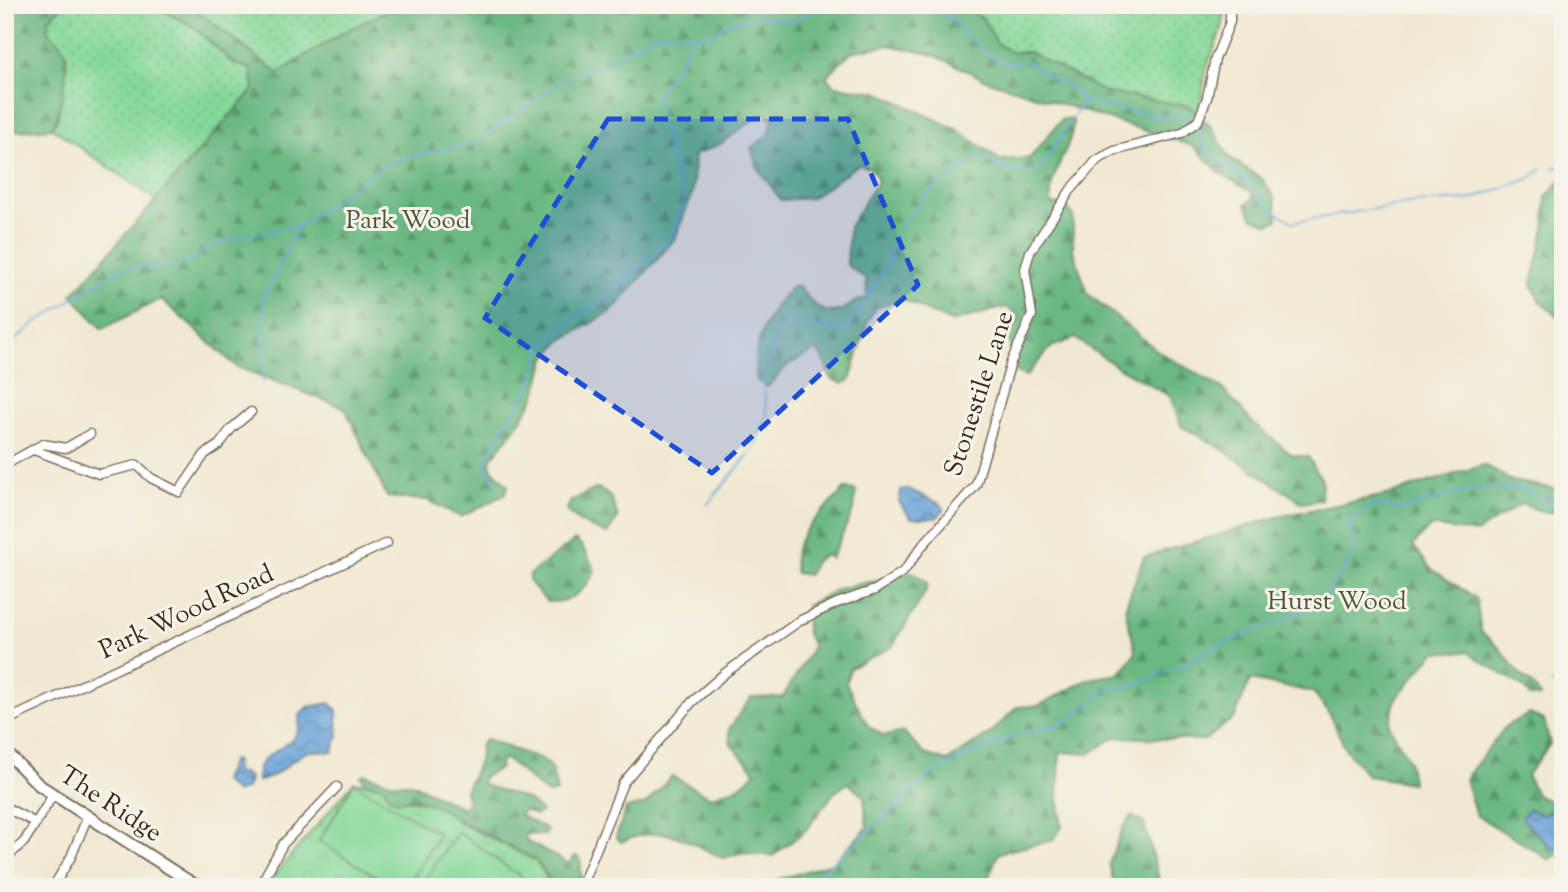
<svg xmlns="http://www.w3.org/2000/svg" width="1568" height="892" font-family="'Sorts Mill Goudy',serif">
<defs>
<pattern id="grass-dots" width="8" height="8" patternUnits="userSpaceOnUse" patternTransform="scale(1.75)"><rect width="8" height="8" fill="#84d89a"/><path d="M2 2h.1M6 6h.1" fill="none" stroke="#73ba84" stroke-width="1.8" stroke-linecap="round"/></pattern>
<pattern id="forest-firs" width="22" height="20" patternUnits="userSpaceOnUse" patternTransform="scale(1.75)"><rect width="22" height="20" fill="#6bb882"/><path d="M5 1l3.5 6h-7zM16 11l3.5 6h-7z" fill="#59966a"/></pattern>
<pattern id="park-crowns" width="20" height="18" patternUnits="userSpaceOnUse" patternTransform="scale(1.75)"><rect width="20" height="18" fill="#84d89a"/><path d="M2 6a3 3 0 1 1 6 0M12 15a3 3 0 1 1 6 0" fill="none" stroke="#73ba84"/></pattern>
<pattern id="water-waves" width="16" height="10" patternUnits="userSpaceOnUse" patternTransform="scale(1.75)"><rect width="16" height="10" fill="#6aa4da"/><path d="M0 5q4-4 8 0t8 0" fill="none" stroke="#5886b0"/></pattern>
</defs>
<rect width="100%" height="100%" fill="#f7f3e8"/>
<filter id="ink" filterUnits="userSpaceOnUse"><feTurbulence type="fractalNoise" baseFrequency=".0143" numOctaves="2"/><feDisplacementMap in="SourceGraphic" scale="14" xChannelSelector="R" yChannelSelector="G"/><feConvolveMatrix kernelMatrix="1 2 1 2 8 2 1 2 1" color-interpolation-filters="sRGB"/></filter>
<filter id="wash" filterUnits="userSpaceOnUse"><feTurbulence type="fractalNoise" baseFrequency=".00686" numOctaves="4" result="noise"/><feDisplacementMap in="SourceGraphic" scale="28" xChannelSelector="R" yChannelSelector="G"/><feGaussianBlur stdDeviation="1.57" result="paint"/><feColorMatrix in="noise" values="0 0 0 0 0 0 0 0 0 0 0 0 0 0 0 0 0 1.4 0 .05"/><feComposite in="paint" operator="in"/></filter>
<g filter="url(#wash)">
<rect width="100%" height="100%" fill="#f0e9d2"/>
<g fill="url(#grass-dots)" stroke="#60815c" stroke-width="2">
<path d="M63,5h91l41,23 38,35 18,6 3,20 -98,111 -104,-72 6,-11 -11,-87 2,-11z"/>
<path d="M189,5h210l-55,27 -66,42z"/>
<path d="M962,5h263c1,24 -13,43 -19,65 -4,16 -2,30 -9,44l-8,-8 -85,-14 -75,-40h-19l-13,-9 -14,-24z"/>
</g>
<g fill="url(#forest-firs)" stroke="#537150" stroke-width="2">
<path d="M5,5h58l-14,14 -2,11c5,6 15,13 18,21 5,15 -5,63 -13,77l-47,4z"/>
<path d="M154,5h35l89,68 66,-41 55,-27h563l21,14 14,24 13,9h19l75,40 85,14 23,22 17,29 33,22 12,18 4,23 -9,4 -16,-6 -7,-14 8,-6 -3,-6 -31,-19 -27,-27 -204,-65 -55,-26 -45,-10 -38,7 -25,25 9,9 43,6 80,38 42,30 30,-2 32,-39 11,1c1,28 -29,57 -21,84l14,2 7,9v35l15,44 71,58 63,36 31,35 39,32 16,2 14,23 -1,20 -18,3c-41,-25 -79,-56 -122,-77l-11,-30 -51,-28 -44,-30 -24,9 -25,29 -9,-4 -9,-36 12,-20 -14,-9 -55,15 -49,-23 -27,9 -7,13 -18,59 -7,4 -12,-5 -8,-21 -7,-8 -29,15 -19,22 -11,-6c-7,-34 11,-72 36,-95h6c11,16 25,34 47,22 7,-5 12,-9 21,-10l-1,-19 -19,-14 2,-38 29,-47 -6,-11 -13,-5 -48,34 -30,2 -23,-31 -7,-21 18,-14 4,-14 -10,-7 -43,31 -26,11 -1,36 -18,48 -63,72 -50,29 -16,17 -10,38 -18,30 -28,35 1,8 17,18 -3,8 -44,23 -34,-17 -40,-3 -42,-89 -108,-41 -76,-68 -59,30 -30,-34 182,-206 -3,-20 -18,-6 -38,-35z"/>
<path d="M1563,178v143l-24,-20 -7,-17 13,-56 1,-31z"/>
<path d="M1484,465l28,16 51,9v22h-18l-24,-8 -45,29 -45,-7 -18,19 17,23 46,30 5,34c18,13 23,22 36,39 9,10 18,12 23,26h-10l-7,-10 -56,-35h-32l-39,46 -7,27 20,36 3,22 -44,-7 -22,-26 -16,-35 -17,-23 -63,-12 -15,37 -30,23 -91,-3 -24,17 -30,-2 -2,46 4,29 -9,13 -54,13c-7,11 -6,21 -15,30 -18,0 -49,9 -64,1l-8,3h-158l78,-24 35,-35 -3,-32 -16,-13 -14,10 -28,37 -33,26 -32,-3 -18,5c-42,-19 -56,-35 -102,-16l-5,-5 10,-29 20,-4 26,-28 38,21 29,-10 17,-15 -25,-28 -2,-15 22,-31 32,-1 30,-50 -7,-16 1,-26 31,-16 74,-17 15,10 -1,9 -34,56 -42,21 -4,15 22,43 16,10 20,-4 20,22 23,7 44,-28 26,-26 21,-1 51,-27 30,-5 17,-21 -11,-45 19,-51 137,-41 106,-21z"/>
<path d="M598,488l13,9 7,21 -11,16 -27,-12 -14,-11 5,-10z"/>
<path d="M845,489l11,1 -2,19 -23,49 -5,-3 -10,5 -8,15 -12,-2c-11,-33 28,-62 49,-84z"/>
<path d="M575,540l7,6 13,24c-10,21 -23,33 -48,32l-18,-21 1,-7z"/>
<path d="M1529,714l15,6 6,24 -23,31 9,20 27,12v45l-14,7 -73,-44 -11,-36 41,-53z"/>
<path d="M486,739l59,22 7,8 5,23 -8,2c-17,-10 -27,-25 -45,-35l-3,1 -1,8 -17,9 -1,6c20,12 46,10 59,29l-5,3 -11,-5 -6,5 28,14 -1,6 -20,-1v7l43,23 6,-8 5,2 2,29h-30l-6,-14 -10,-13 -112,-58 -12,-4 -14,4 -9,-5 -6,-11 -19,-4 -3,-6 4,-2 28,9h18l52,25 5,-7 -3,-10 14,-29 2,-18z"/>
<path d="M1132,816l12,7 17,64h-46l-6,-24 14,-35z"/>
</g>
<path fill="url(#park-crowns)" stroke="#60815c" stroke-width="2" d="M354,782l29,4 6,11 8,4c22,-4 48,6 63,22l76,38 16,26h-288z"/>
<g fill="#84d89a" stroke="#60815c" stroke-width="2">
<path d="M354,783l85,51 -32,53h-13l-75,-46z"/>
<path d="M458,832l77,55h-103l-8,-6z"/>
</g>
<g fill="url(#water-waves)" stroke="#52677c" stroke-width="2">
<path d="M908,489l33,15 3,5 -7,9h-26l-12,-16 2,-12z"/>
<path d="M330,703l7,7 1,26 -5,16c-7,0 -16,-2 -23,-1 -17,4 -27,25 -52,30 -5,-37 47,-27 41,-65l9,-9z"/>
<path d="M232,760l4,1v12h7l6,5 -2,10 -11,5 -13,-12z"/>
<path d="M1555,808l6,5 2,32 -10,4 -30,-29v-4l6,-7 15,6z"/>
</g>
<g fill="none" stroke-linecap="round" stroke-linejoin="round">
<g stroke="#6aa4da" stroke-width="2">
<path d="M917,5l33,13 36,36 24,11 10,-4 10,2 16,13 25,11 12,14 80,16 14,-2 13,5"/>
<path d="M1199,127l4,19 5,7 37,24 23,30 25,15 121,-19 54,-3 61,-21 13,-10"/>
<path d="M1553,168l10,-2"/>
<path d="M11,344l23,-20 87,-56 62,-4 37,-22 80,-17 95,-66 80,-16 95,-68 29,-10 58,-32 54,2 14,-11 33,-9 33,7 40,-17"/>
<path d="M263,383l1,-86 36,-72"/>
<path d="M495,483l-10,-19 13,-28 32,-49 13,-42 17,-16 46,-31 67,-63 11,-31 -29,-109 24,-31 14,-28"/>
<path d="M708,504l46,-56 13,-33 -4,-33 17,-53 10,-9 41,10h15l40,-62 11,-36 30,-39 51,-37c17,9 46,22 64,11l41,-66"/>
<path d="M1552,685l11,-15"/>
<path d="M804,887l97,-85c11,-26 87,-57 116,-66 17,-6 34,-8 51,-16 27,-12 24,-35 64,-34 34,-13 65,-30 98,-45 49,-21 83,-23 115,-71 11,-17 13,-25 4,-44l2,-7 22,-14 29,4 72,-20 44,-1 36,14 9,-1"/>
</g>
</g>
</g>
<g filter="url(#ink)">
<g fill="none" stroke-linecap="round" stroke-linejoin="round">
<defs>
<g id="minor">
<path d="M34,450l65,24 38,-9 14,13 28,14 26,-38 14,-9 12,-16 20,-17"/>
<path d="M5,465l38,-21 23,4 24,-14"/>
<path d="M5,721l382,-178"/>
<path d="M5,807l31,16"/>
<path d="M5,859l19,-17 29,-47"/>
<path d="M53,887l18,-30 16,-39"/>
<path d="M259,887l24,-43 54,-57"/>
<path d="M581,887l42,-104 69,-81 33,-29 76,-53 36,-17 38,-13 29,-19 19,-26 53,-60 35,-123 21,-47 -7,-46 5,-17 40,-61 27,-31 17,-9 68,-18 16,-12 9,-23 8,-39 15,-37v-17"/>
</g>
<path id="secondary" d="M5,751l34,34 159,102"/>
</defs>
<use href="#minor" stroke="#7a6d5d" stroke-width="11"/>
<use href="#secondary" stroke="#7a6d5d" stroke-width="14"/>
<use href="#minor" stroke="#fff" stroke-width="8"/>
<use href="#secondary" stroke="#fff" stroke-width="10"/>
</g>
</g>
<path fill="#1d4ed8" fill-opacity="0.2" stroke="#1d4ed8" stroke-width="5" stroke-dasharray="14 9" stroke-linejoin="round" d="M608,119h240l70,166 -206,188 -227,-155z"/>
<g text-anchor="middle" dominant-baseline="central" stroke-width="6" stroke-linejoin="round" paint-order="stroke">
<g font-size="26" fill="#4d563d" stroke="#f7f3e8">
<text x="408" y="221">Park Wood</text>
<text x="1337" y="602">Hurst Wood</text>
</g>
<g font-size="26" fill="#3b2a1e" stroke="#f7f3e8">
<text transform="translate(980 394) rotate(-72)">Stonestile Lane</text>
<text transform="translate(187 613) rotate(-25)">Park Wood Road</text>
<text transform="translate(110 805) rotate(33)">The Ridge</text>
</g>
</g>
<rect width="1568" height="892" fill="none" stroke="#f7f3e8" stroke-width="28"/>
</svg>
